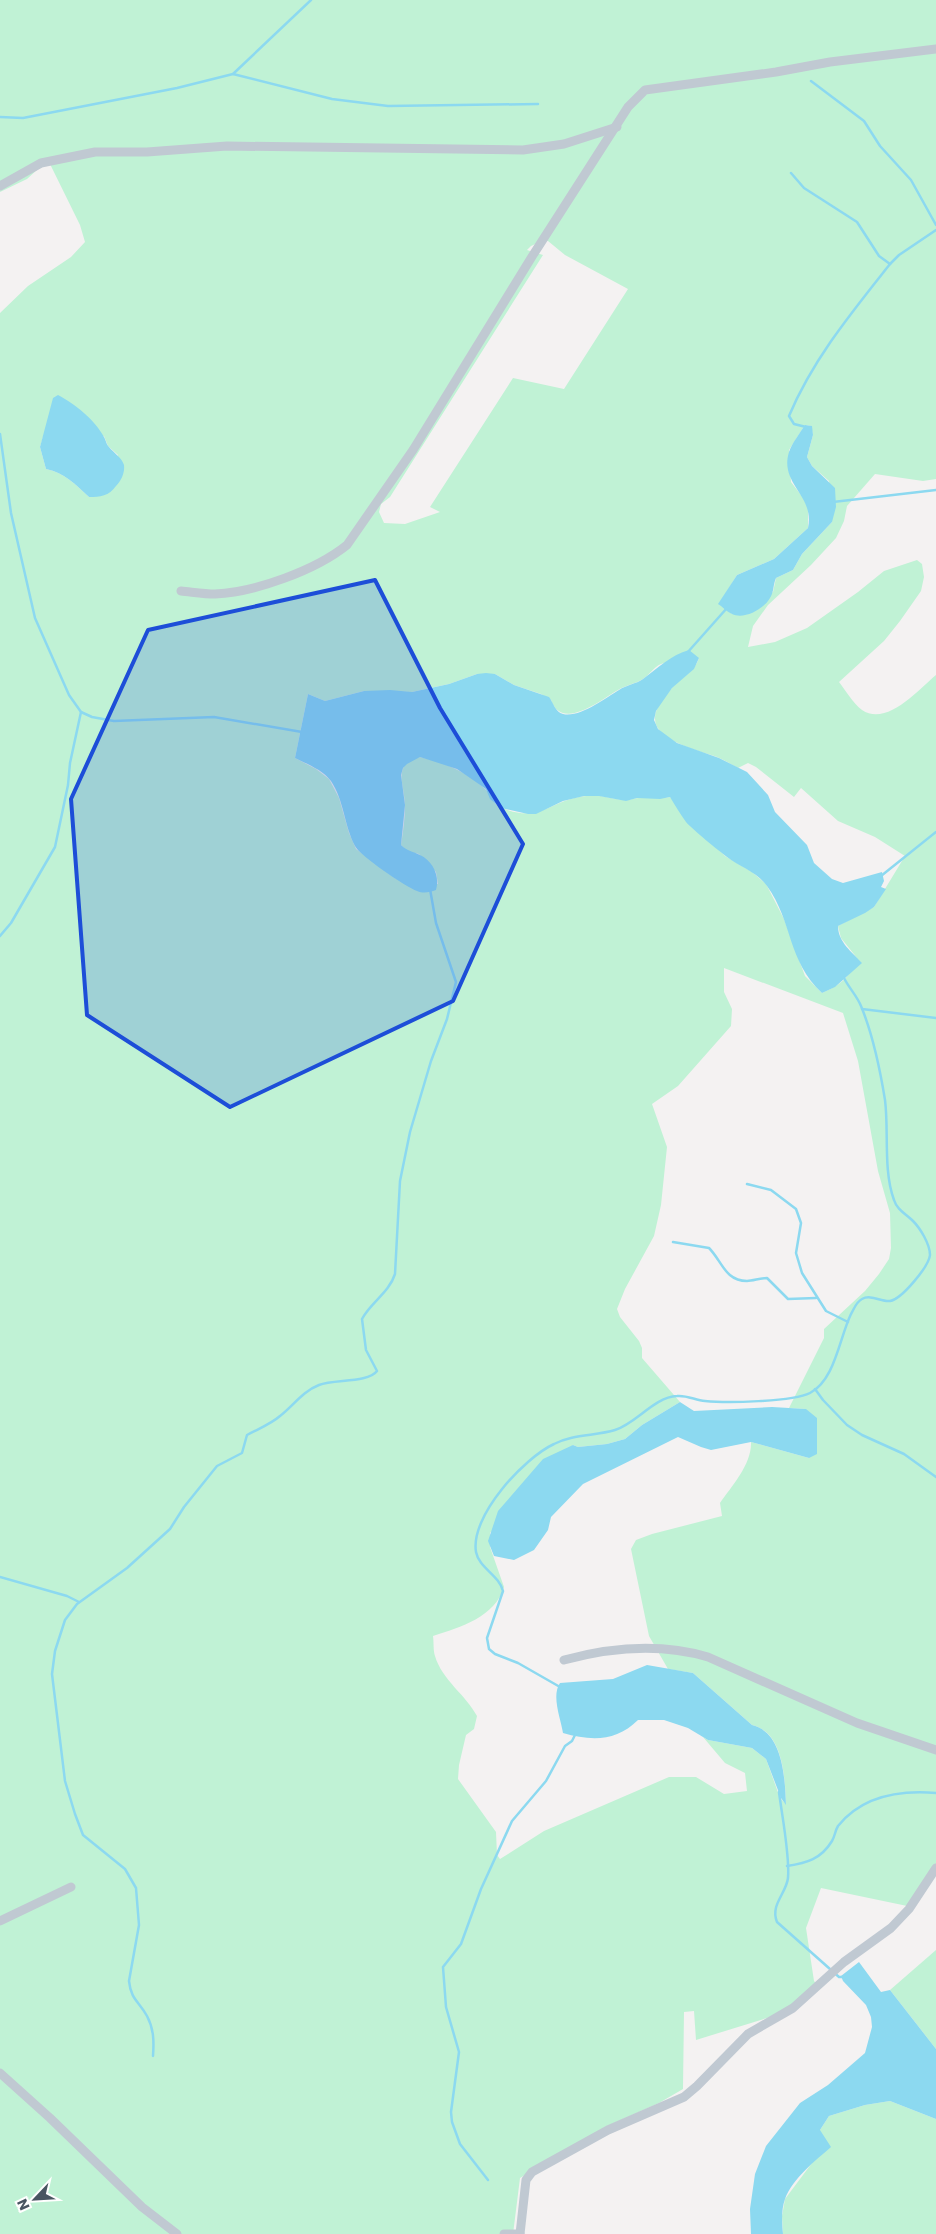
<svg xmlns="http://www.w3.org/2000/svg" width="936" height="2234" font-family="Poppins,sans-serif">
<rect width="100%" height="100%" fill="#f4f2f2"/>
<g fill="#c0f2d5" fill-rule="evenodd">
<path d="M0,0h936v479l-13,2 -48,-7 -28,32 -3,15 -8,17 -25,27 -43,40 -15,21 -5,21 27,-5 32,-14 51,-36 26,-21 33,-11 5,4 2,13 -3,14 -21,30 -16,20 -45,41c7,9 14,21 23,28 25,17 57,-21 74,-35v1198l-24,34 -91,-19 -15,40 8,53 5,6 -39,27 -84,26 -2,-29 -10,1 -1,77 -24,14 -54,24 -85,51 -7,56h-513v-1921l28,-27 43,-29 14,-15 -5,-17 -30,-61 -12,5 -11,10 -27,13zM542,241h6l17,14 63,34 -64,100 -51,-11 -83,129 10,5 -35,12 -21,-1 -5,-11 2,-8 9,-7 153,-242 -16,-5 4,-4zM805,425l6,1 2,9 -6,22 5,9 17,15 3,41 -30,32 -9,16 -17,8 -3,14 -41,22 -13,-10 18,-29 37,-16 34,-31v-19l-4,-10 -13,-17 -2,-32zM104,436l4,10 10,9 -29,42c-14,-13 -24,-24 -43,-28l-6,-22 3,-10zM699,658c-5,15 -19,20 -28,31 -6,7 -17,20 -16,30 0,22 46,32 62,38 7,3 14,7 21,11l10,-5 8,4 38,30 7,-9 37,33 37,16 30,19 -31,51 -36,19 3,12 16,20c-8,20 -15,26 -35,35l-17,-17 -21,-57 -18,-35 -14,-12 -27,-16 -55,-59c-11,2 -20,0 -31,1 -5,0 -10,3 -15,2 -13,-1 -24,-6 -38,-4 -35,3 -45,28 -84,12 -11,-5 -10,-12 -17,-19 -17,-17 -43,-27 -65,-32 -29,7 -15,28 -15,49 0,13 -2,26 -4,39l6,6 12,3 17,18 2,12 -42,-5 -40,-30 -7,-16 -10,-35 -10,-19 -13,-10 -21,-11 13,-64 17,7 39,-10 48,1 37,-8 28,-10h18l19,11 27,9 10,6c11,32 51,-1 67,-10 8,-5 17,-6 25,-11 6,-4 11,-12 18,-15 10,-4 27,-4 38,-6zM724,968l119,45 15,48 20,110 12,42 1,35 -2,11 -10,15 -14,17 -41,38v9l-35,70 17,1 3,49 -58,-16c1,22 -19,44 -31,61l2,13 -70,18 -16,6 -5,9 18,87 19,33 25,4 59,52c31,7 33,52 34,79l-6,-6 -14,-39 -14,-11 -44,-8 -5,-3 22,26 20,10 2,18 -23,3 -28,-17h-27l-125,54 -44,28 -3,-4 -1,-23 -38,-53 1,-14 7,-30 8,-6 3,-13c-11,-21 -35,-36 -42,-60 -2,-6 -1,-13 -2,-20 28,-9 62,-19 71,-49l-14,-40v-14l83,-88 5,2 29,-3 18,-5 17,-14 38,-23 -38,-44v-10l-3,-7 -19,-24 -3,-8 8,-20 29,-53 7,-31 6,-58 -15,-43 26,-18 53,-60 1,-17 -8,-17z"/>
<path d="M936,1950v99l-46,-59z"/>
<path d="M890,2101l46,18v115h-153l-1,-18 3,-17 27,-36 8,-33 9,-14 36,-11z"/>
</g>
<g fill="#8cd9f0">
<path d="M58,395c17,9 37,25 46,42 2,3 2,7 5,10 5,6 13,11 15,18 1,8 -3,16 -8,21 -7,10 -16,11 -27,11 -14,-13 -24,-24 -43,-28l-6,-22 13,-49z"/>
<path d="M805,425l7,1 1,9 -6,22 5,9 23,22 1,19 -4,15 -30,32 -9,16 -17,8c-3,7 -2,14 -6,20 -6,11 -26,22 -38,16 -5,-2 -9,-7 -14,-10l19,-29 37,-16 34,-31c7,-33 -29,-44 -19,-76 3,-9 11,-19 16,-27z"/>
<path d="M689,650l10,8 -5,11 -22,19 -16,23 -2,9 4,9 19,14 42,15 28,14 21,23 7,17 32,33 7,18 18,16 11,4 39,-11 2,9 -3,6 5,2 -12,18 -9,6 -27,13c0,16 14,26 24,37l-27,24 -13,6c-35,-33 -29,-71 -55,-107 -10,-14 -27,-19 -40,-29 -9,-7 -34,-27 -41,-35 -6,-8 -11,-17 -16,-25l-10,2 -23,-1 -11,3 -27,-5h-15l-21,5 -27,13h-8l-27,-6 -11,-9 -4,-10 -29,-20 -37,-12 -13,7 -4,4 -2,7 4,30 -4,40c6,6 11,6 19,10 13,6 20,21 16,35 -6,2 -12,4 -19,1 -11,-4 -57,-35 -62,-45 -11,-21 -11,-46 -24,-65 -8,-11 -24,-17 -36,-23l13,-64 17,7 39,-10 26,-1 22,2 37,-8 28,-10 9,-1 9,1 19,11 35,12c4,5 6,15 14,17 17,4 42,-16 56,-24 7,-5 17,-6 24,-11 15,-11 28,-24 46,-29z"/>
<path d="M680,1402l14,9 78,-4 34,2 11,9v36l-8,4 -58,-16 -40,8 -10,-3 -23,-10 -95,47 -32,33 -3,13 -14,20 -20,10 -20,-4 -6,-15 10,-30 45,-52 30,-14 5,2 29,-3 18,-5 17,-14z"/>
<path d="M647,1665l46,8 59,52c31,7 33,53 34,80l-5,-7 -15,-39 -14,-11 -44,-8 -20,-12 -24,-8h-26c-22,22 -47,21 -75,13 -2,-14 -12,-37 -3,-50l53,-4z"/>
<path d="M859,1962l22,30 9,-2 46,59v70l-46,-18 -25,4 -36,11 -9,14 11,17c-16,14 -38,31 -46,52 -4,11 -3,24 -2,35h-32l-1,-25 5,-35 11,-28 34,-43 28,-18 37,-32 7,-26 -1,-10 -5,-12 -23,-24 -2,-5z"/>
</g>
<g fill="none" stroke-linecap="round" stroke-linejoin="round">
<g stroke="#8cd9f0" stroke-width="2.5">
<path d="M233,74l99,25 56,7 150,-2"/>
<path d="M811,81l53,40 16,25 31,34 25,45"/>
<path d="M0,117l23,1 154,-30 56,-14 78,-74"/>
<path d="M791,173l13,15 53,34 22,34 11,8"/>
<path d="M806,427l-12,-3 -5,-8c24,-57 63,-104 101,-152l9,-9 37,-25"/>
<path d="M0,434l11,79 24,105 34,77 12,17 11,5 22,4 100,-4 88,15"/>
<path d="M833,502l103,-12"/>
<path d="M687,653l40,-45"/>
<path d="M881,876l55,-44"/>
<path d="M0,936l11,-13 44,-76 13,-62 2,-22 11,-51"/>
<path d="M862,1009l74,9"/>
<path d="M747,1184l24,6 25,19 5,14 -5,30 6,20 24,38 22,11"/>
<path d="M673,1242l36,6c13,13 16,33 38,33 6,0 13,-3 20,-3l21,21 28,-1"/>
<path d="M815,1389l8,11 24,25 15,10 42,19 32,23"/>
<path d="M0,1577l67,19 12,6"/>
<path d="M560,1687l-42,-24 -23,-9 -6,-5 -2,-11 16,-47c-4,-16 -24,-23 -27,-39 -6,-36 48,-94 78,-108 19,-10 41,-8 61,-14 22,-7 39,-33 62,-34 10,-1 18,4 28,5 21,2 87,1 105,-8 25,-13 29,-54 41,-79 3,-5 5,-12 11,-15 9,-5 19,3 28,2 12,-2 39,-35 40,-46 0,-11 -10,-27 -17,-34 -7,-7 -16,-11 -19,-21 -11,-30 -5,-69 -9,-100 -5,-31 -12,-65 -24,-94 -4,-10 -12,-18 -17,-28"/>
<path d="M779,1792c3,24 11,64 9,86 -2,16 -18,27 -11,44l62,55h6"/>
<path d="M787,1866c20,-3 34,-7 45,-25 3,-5 3,-10 6,-15 24,-30 62,-36 98,-33"/>
<path d="M153,2056c1,-14 1,-27 -6,-40 -8,-15 -16,-16 -18,-35l10,-56 -3,-37 -11,-19 -42,-34 -8,-21 -10,-33 -13,-107 3,-23 10,-31 12,-16 50,-36 43,-39 14,-22 33,-41 25,-13 5,-18c11,-6 24,-11 33,-19 13,-10 23,-25 39,-31 15,-6 49,-2 58,-14l-11,-21 -4,-31c9,-17 27,-26 33,-45l5,-93 10,-49 21,-71 16,-42 9,-37 -20,-59 -6,-34"/>
<path d="M488,2180l-28,-36 -8,-22 -1,-10 8,-60 -13,-45 -3,-40 18,-23 20,-55 31,-68 34,-40 19,-35 7,-5 3,-6"/>
</g>
<g stroke="#c0c9d2" stroke-width="9">
<path d="M0,186l41,-23 54,-11h52l80,-6 296,4 41,-6 53,-17"/>
<path d="M181,591c11,1 23,3 34,3 41,-2 101,-24 132,-49l66,-95 120,-195 95,-148 17,-17 131,-18 54,-10 106,-13"/>
<path d="M564,1660c48,-13 97,-17 144,-3l149,66 79,27"/>
<path d="M0,1921l71,-34"/>
<path d="M0,2073l50,45 92,89 35,27"/>
<path d="M504,2234h16"/>
<path d="M520,2234l6,-54 6,-8 76,-42 76,-33 13,-11 51,-52 45,-26 51,-46 47,-34 18,-19 27,-41"/>
</g>
</g>
<path fill="#1d4ed8" fill-opacity="0.2" stroke="#1d4ed8" stroke-width="4" stroke-linejoin="round" d="M375,580l65,128 83,136 -70,157 -223,106 -143,-92 -16,-216 77,-169z"/>
<g transform="translate(35 2199) rotate(245)" stroke="#ffffff" stroke-width="4" paint-order="stroke">
<path d="M0-4L9 19L0 12L-9 19Z" fill="#495561"/>
<text y="-8" font-size="14" font-weight="bold" text-anchor="middle" fill="#495561">N</text>
</g>
</svg>
